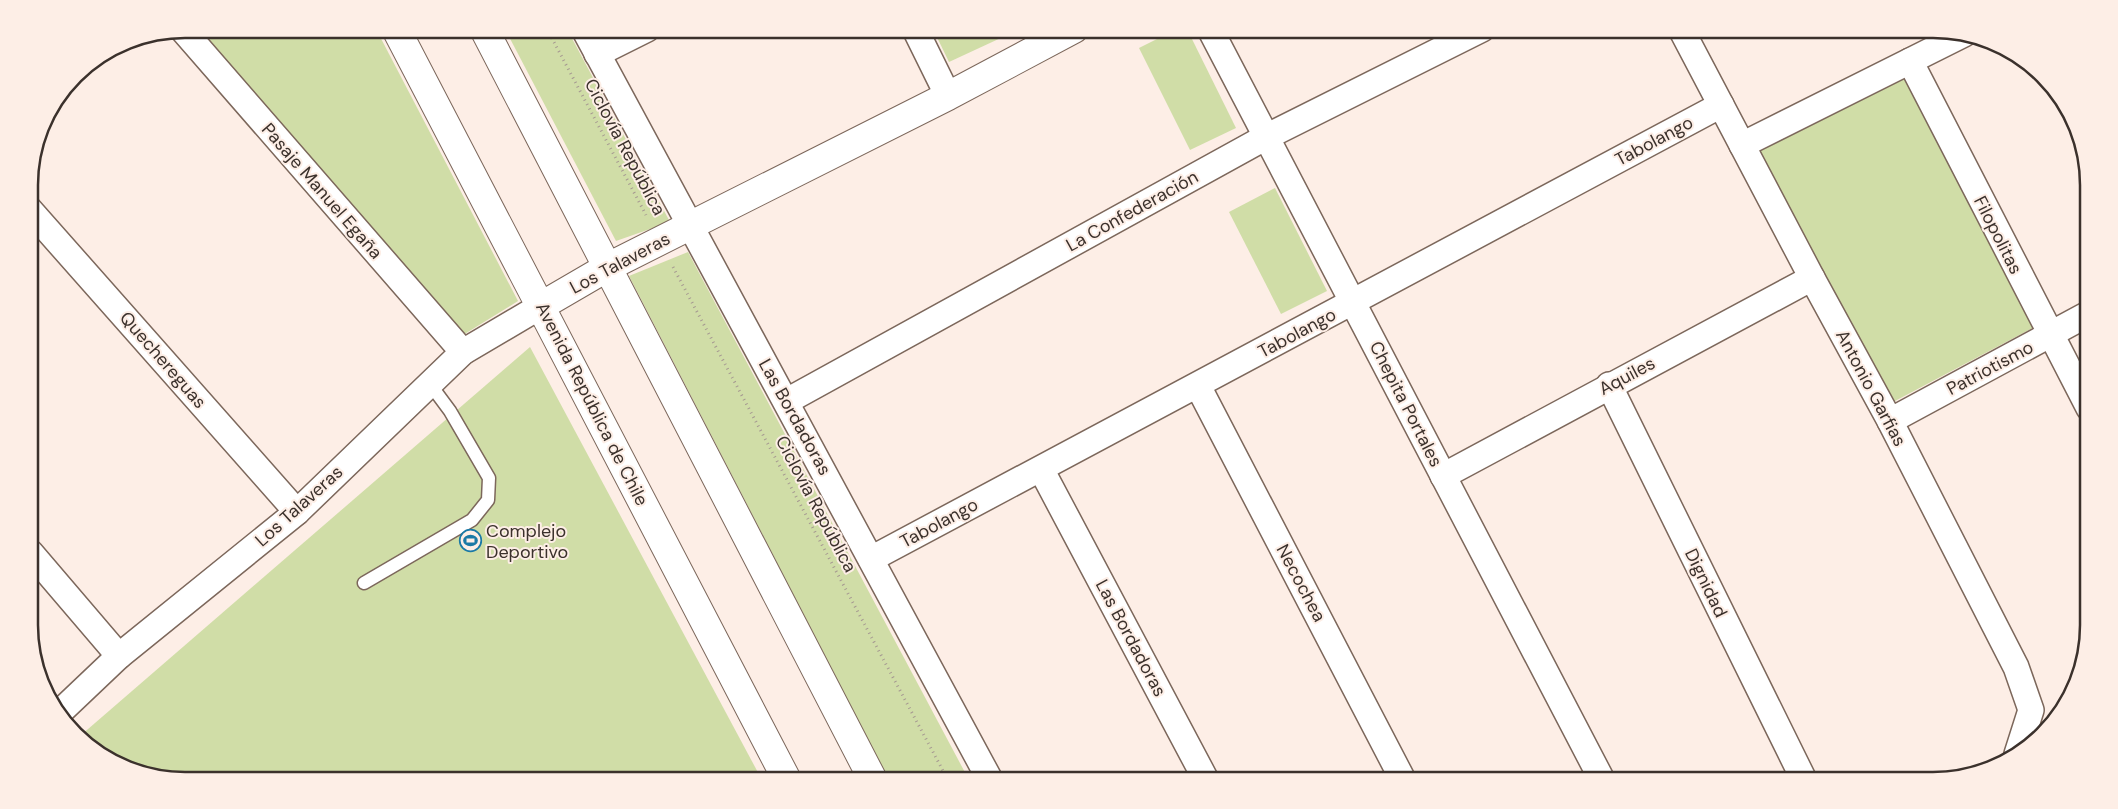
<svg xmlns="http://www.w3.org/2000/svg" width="2118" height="809" font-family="'DM Sans',sans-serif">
<rect width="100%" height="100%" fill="#fdeee6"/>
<g fill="#d0dda7">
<path d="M192,29h184l142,272 -55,34z"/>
<path d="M505,29h62l103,193 -54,19z"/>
<path d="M933,29h87l-71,33z"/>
<path d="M1177,29h10l49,99 -46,22 -51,-102z"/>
<path d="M1910,61l134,261 -164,87 -138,-264z"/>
<path d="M1275,188l52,103 -46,23 -52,-102z"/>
<path d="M688,252l281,528h-80l-260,-504z"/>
<path d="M530,347l232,433h-578l-50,-8 -54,-36z"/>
</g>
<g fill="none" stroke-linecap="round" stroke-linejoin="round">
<defs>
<path id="service" d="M364,583l108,-63 16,-20 1,-22 -39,-67 -20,-27"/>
<g id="minor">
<path d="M182,29l281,323"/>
<path d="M584,29l406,751"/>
<path d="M915,29l33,67"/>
<path d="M1210,29l392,751"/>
<path d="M1681,29l131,249 78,143 126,246 15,43 -14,44"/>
<path d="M597,54l50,-25"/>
<path d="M1910,61l179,347"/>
<path d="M1742,145l222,-111"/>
<path d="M29,209l268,303"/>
<path d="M1609,385l195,395"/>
<path d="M1198,386l205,394"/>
<path d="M787,401l479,-264 216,-108"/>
<path d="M1890,421l198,-107"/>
<path d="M1041,469l165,311"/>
<path d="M1443,476l369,-198"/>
<path d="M31,553l88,103"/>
<path d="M871,559l850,-454"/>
<path d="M60,712l59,-56 178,-144 166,-160 78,-46"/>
</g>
<path id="tertiary" d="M541,306l67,-39 340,-171 126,-67"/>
<g id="primary">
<path d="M396,29l391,751"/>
<path d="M484,29l389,751"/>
</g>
</defs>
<use href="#service" stroke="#7c675b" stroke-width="15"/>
<use href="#minor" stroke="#7c675b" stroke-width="28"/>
<use href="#tertiary" stroke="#7c675b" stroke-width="30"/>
<use href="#primary" stroke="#7c675b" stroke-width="30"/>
<g stroke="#a59891" stroke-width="3" stroke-dasharray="1 4" stroke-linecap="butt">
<path d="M547,29l99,186"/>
<path d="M673,267l275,513"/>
</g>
<use href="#service" stroke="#fff" stroke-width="12"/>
<use href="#minor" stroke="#fff" stroke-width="25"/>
<use href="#tertiary" stroke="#fff" stroke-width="28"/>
<use href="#primary" stroke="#fff" stroke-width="28"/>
</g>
<defs>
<symbol id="stadium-ring" viewBox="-11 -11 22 22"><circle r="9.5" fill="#fdeee6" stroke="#1a79a6" stroke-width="1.5"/><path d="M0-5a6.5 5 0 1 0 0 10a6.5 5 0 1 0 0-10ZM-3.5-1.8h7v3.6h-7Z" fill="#1a79a6"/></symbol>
</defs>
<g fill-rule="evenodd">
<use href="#stadium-ring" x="458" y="528" width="25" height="25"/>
</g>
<g text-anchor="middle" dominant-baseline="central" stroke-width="4" stroke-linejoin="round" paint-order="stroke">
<g font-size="18" fill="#3b312c" stroke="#fdeee6">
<text transform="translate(1654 141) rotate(-28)">Tabolango</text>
<text transform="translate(625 147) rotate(62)">Ciclovía República</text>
<text transform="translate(322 191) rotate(49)">Pasaje Manuel Egaña</text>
<text transform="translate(1132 211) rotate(-29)">La Confederación</text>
<text transform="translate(1998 235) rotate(63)">Filopolitas</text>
<text transform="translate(620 263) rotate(-28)">Los Talaveras</text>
<text transform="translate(1297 333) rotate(-28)">Tabolango</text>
<text transform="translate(163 360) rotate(49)">Quechereguas</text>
<text transform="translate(1990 368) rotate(-28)">Patriotismo</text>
<text transform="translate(1627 376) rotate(-28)">Aquiles</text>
<text transform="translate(1871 388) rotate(62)">Antonio Garfias</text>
<text transform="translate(592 404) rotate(63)">Avenida República de Chile</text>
<text transform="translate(1406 404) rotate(63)">Chepita Portales</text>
<text transform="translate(795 417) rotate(61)">Las Bordadoras</text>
<text transform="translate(816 504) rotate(62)">Ciclovía República</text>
<text transform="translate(299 506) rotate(-42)">Los Talaveras</text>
<text transform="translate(939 523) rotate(-28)">Tabolango</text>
<text transform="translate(1301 583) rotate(62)">Necochea</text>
<text transform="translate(1706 583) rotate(64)">Dignidad</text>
<text transform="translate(1131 638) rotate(62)">Las Bordadoras</text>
</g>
<g font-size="18" fill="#3b312c" stroke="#fdeee6" text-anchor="start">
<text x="486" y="531">Complejo<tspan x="486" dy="21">Deportivo</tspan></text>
</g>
</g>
<path d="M0 0H2118V809H0ZM185 38H1933A147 147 0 0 1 2080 185V625A147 147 0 0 1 1933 772H185A147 147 0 0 1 38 625V185A147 147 0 0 1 185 38Z" fill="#fdeee6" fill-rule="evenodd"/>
<path fill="none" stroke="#3b312c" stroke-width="2.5" d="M185 38H1933A147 147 0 0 1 2080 185V625A147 147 0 0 1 1933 772H185A147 147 0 0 1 38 625V185A147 147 0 0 1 185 38Z"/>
</svg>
